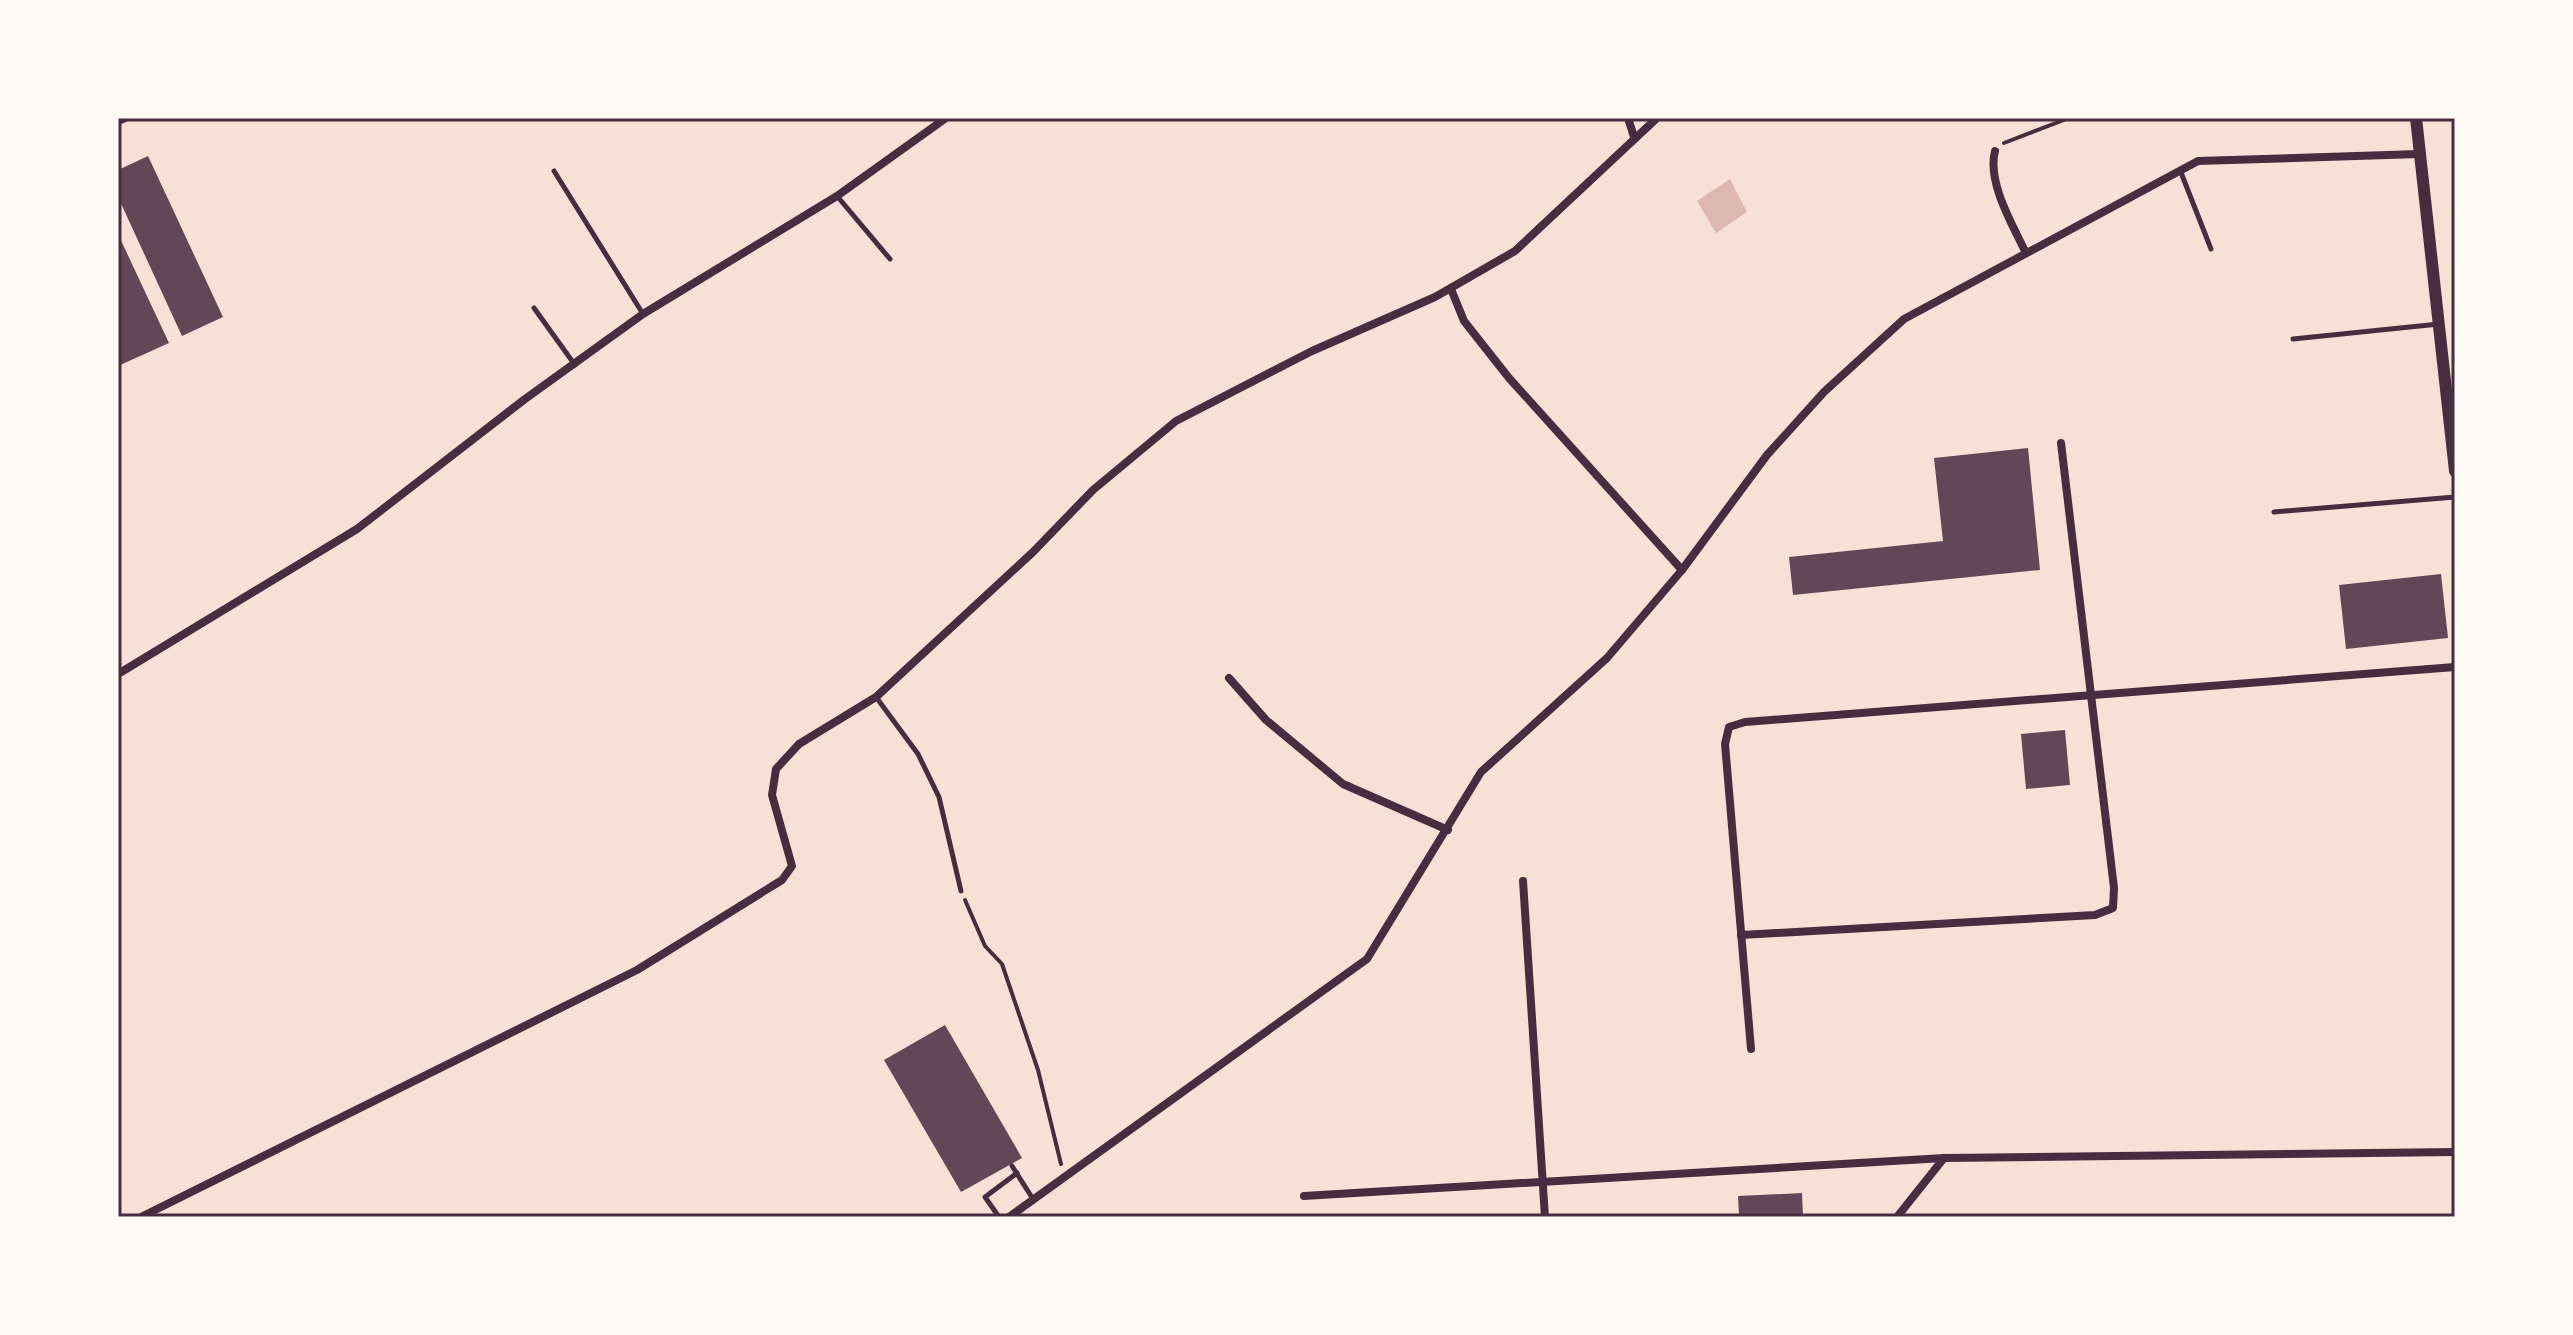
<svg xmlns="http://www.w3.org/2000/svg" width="2573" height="1335" font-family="'Asap Condensed',sans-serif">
<rect width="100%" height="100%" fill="#f7e1d7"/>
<path fill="#dcb8b0" d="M1730,179l17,33 -31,21 -19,-32z"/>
<g fill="#644757">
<path d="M148,156l75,161 -41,19 -64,-139v-27z"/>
<path d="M118,234l51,109 -51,23z"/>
<path d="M2028,448l12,122 -247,25 -4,-38 154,-16 -9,-83z"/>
<path d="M2441,574l7,64 -102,11 -7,-64z"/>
<path d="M2065,730l5,55 -44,4 -5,-55z"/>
<path d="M945,1025l77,133 -61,34 -77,-132z"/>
<path d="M1802,1193l1,24h-64l-1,-21z"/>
</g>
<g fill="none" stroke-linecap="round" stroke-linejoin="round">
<g stroke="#4a2c40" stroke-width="4">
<path d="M2004,143l65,-25"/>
<path d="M965,900l20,46 17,18 36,106 23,94"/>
</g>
<g stroke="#4a2c40" stroke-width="5">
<path d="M2180,170l31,79"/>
<path d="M554,171l89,143"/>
<path d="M837,196l53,63"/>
<path d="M534,308l41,57"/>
<path d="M2293,339l146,-15"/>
<path d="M2274,512l181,-15"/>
<path d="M876,697l42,57 21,43 22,94"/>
<path d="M1012,1166l21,33"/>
<path d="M999,1217l-14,-20 32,-24"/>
</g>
<g stroke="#4a2c40" stroke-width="8">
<path d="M1628,118l6,19"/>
<path d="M118,121l7,-3"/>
<path d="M1995,151c-8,31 17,73 30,100"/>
<path d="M1451,289l13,32 45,57 173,192"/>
<path d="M118,674l239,-145 168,-130 118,-85 194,-118 109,-78"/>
<path d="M1229,678l37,42 77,64 105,46"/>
<path d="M1523,881l22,336"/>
<path d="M1741,935l354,-20 18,-7 1,-20 -53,-445"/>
<path d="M1751,1049l-26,-305 4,-17 16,-5 710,-55"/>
<path d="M1304,1196l640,-38 511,-6"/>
<path d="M141,1217l496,-247 145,-90 10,-14 -20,-71 4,-26 23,-25 77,-47 157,-145 60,-62 83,-69 136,-70 123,-54 80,-46 142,-133"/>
<path d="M1009,1217l358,-258 114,-187 126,-114 75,-88 85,-115 57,-63 80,-73 294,-158 221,-7"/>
<path d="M1897,1217l47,-59"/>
</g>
<path stroke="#4a2c40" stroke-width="12" d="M2416,118l39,353"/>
</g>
<rect width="2573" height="1335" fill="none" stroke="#fffaf5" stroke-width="240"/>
<rect x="120" y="120" width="2333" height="1095" fill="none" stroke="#4a2c40" stroke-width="3"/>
</svg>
